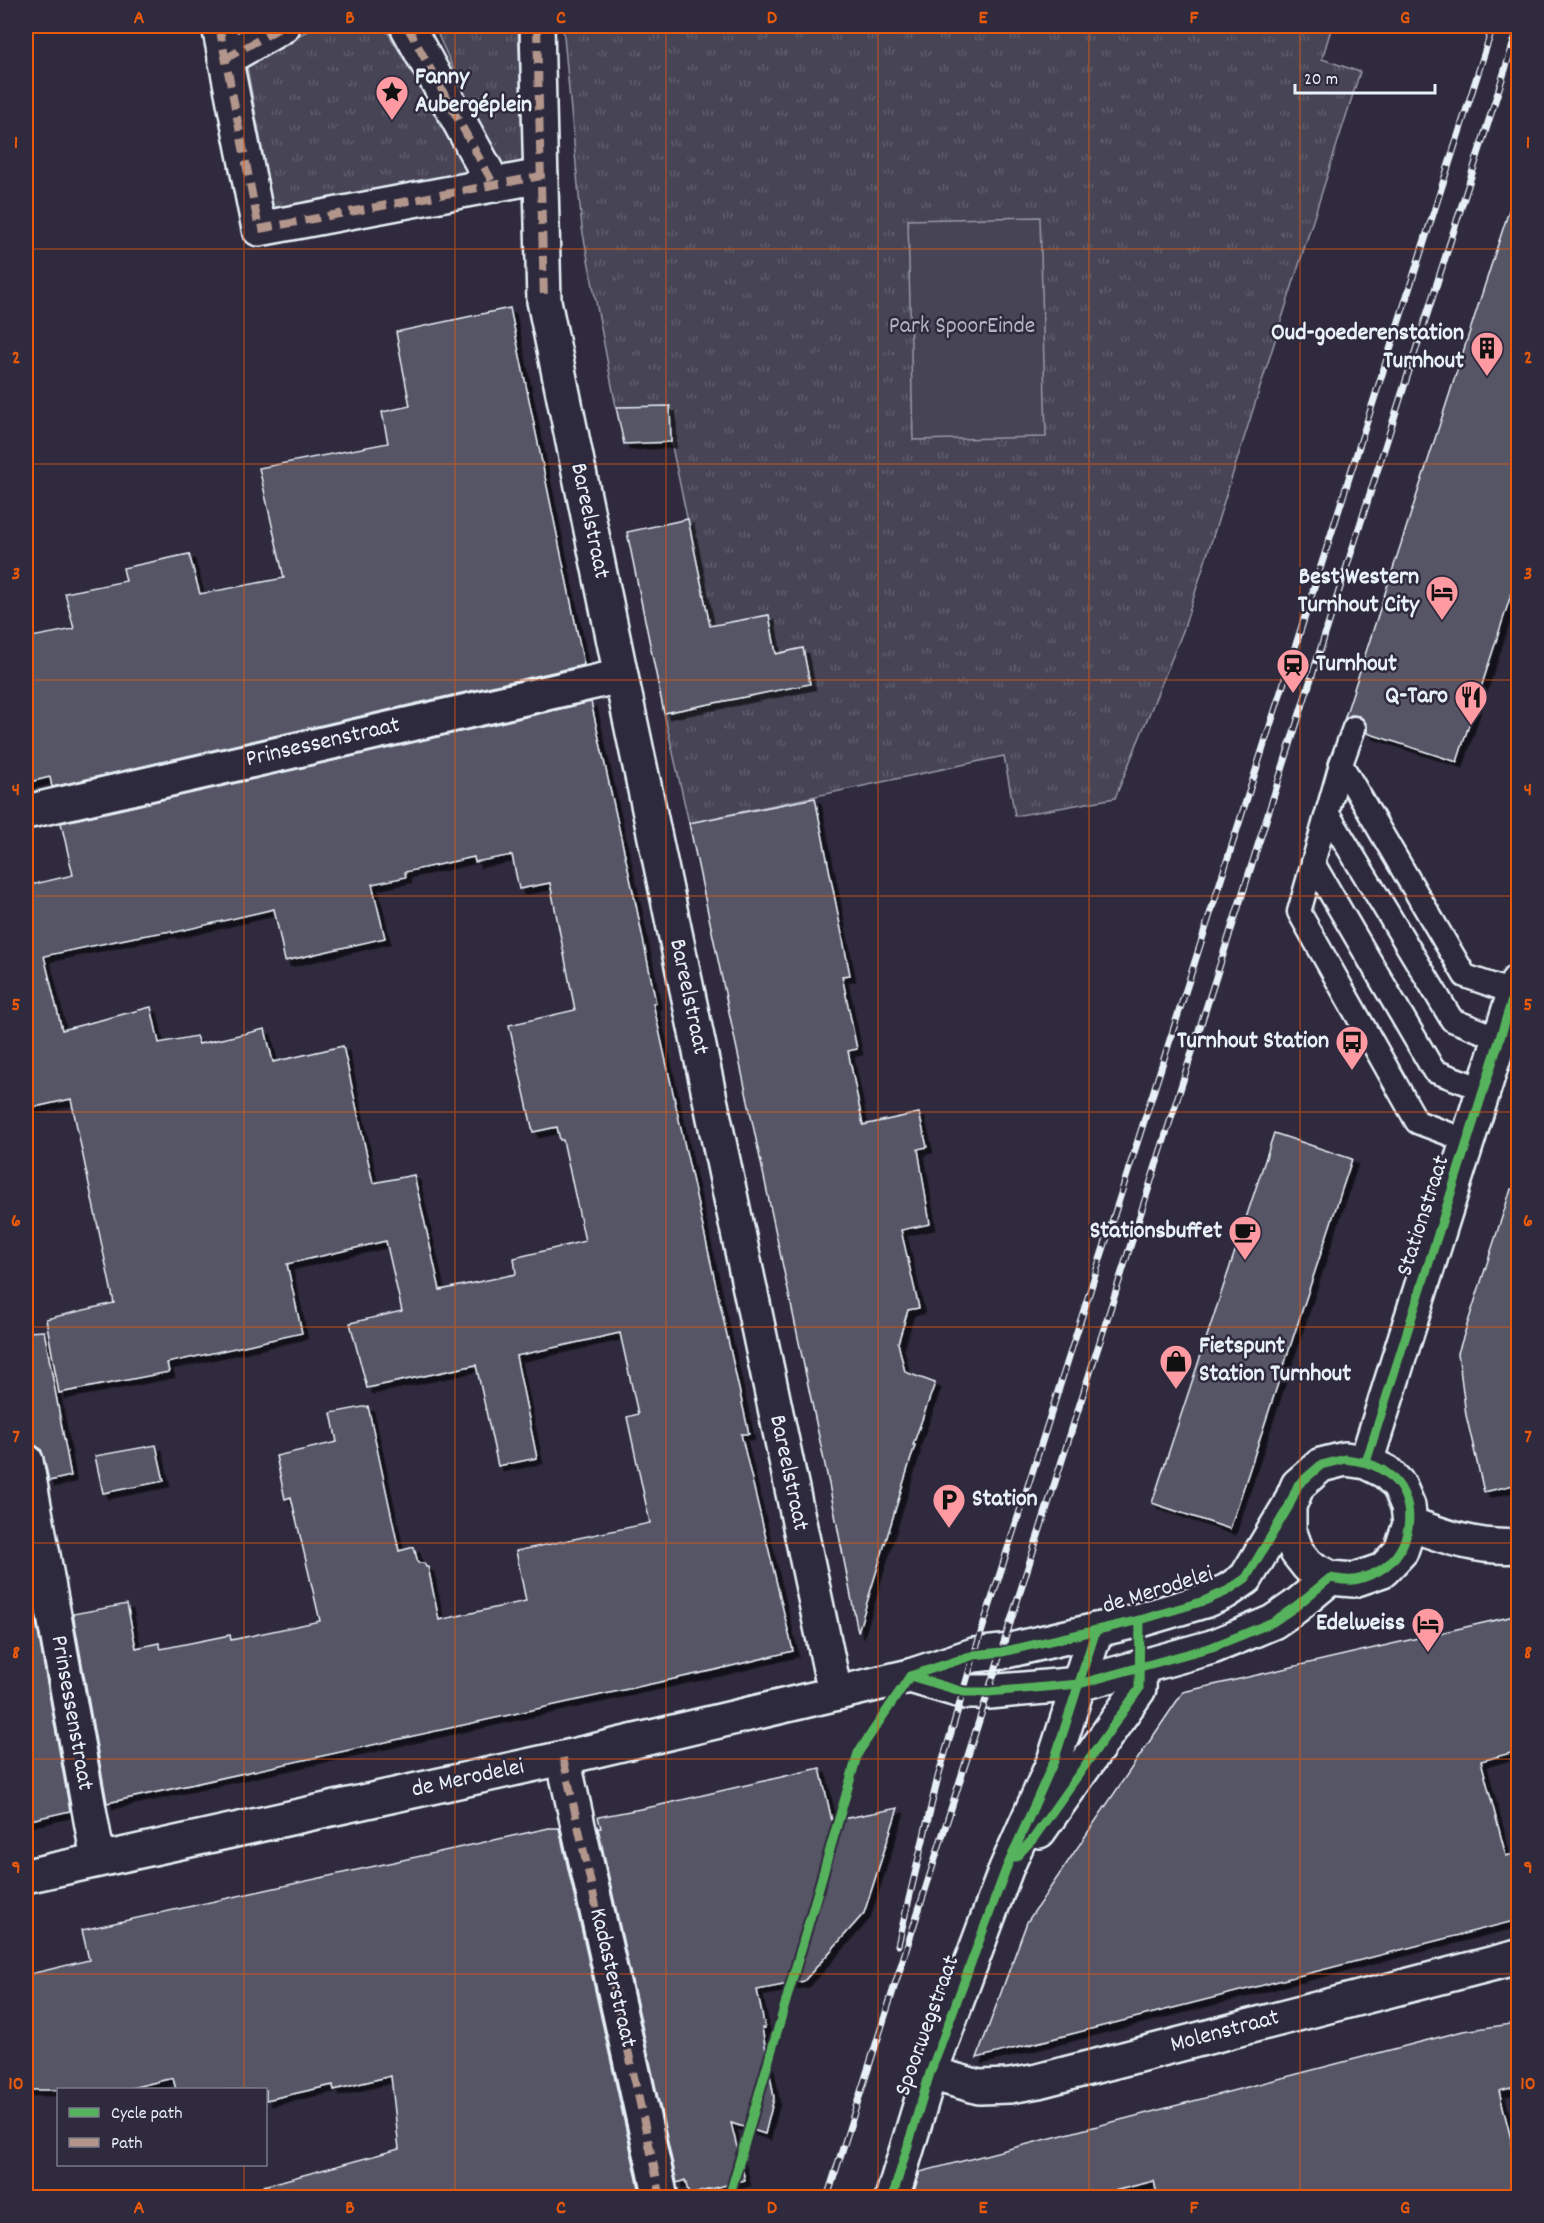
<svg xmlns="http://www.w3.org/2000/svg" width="1544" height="2223" font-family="Dekko,sans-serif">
<defs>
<pattern id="grass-tufts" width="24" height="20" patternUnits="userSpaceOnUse" patternTransform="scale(1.5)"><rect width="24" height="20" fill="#464455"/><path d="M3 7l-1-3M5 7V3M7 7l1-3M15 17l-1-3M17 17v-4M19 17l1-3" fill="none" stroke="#615f6e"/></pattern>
<filter id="shadow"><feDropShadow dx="5.5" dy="5.5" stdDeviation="0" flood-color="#0009"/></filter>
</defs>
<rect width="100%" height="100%" fill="#2f2a3d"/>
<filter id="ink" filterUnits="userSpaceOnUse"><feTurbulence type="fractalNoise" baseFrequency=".0167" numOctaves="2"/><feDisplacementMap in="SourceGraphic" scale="12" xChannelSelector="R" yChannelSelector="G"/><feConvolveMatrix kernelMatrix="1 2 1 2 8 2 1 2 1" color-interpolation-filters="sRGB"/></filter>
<g filter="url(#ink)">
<g fill="url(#grass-tufts)" stroke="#979aa6" stroke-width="1.5">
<path d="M317,26h67l88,146 -199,36 -27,-146z"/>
<path d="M434,26h84l5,135 -25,6z"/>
<path d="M563,26h769l-10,33 38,13 -177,559 -68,167 -100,18 -11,-60 -315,67 -25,-110 145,-29 -6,-36 -27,6 -7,-39 -59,11 -39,-184 -55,-35 -34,-179z"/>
</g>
<path fill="#464455" stroke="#979aa6" stroke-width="1.5" d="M1040,217l6,220 -133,3 -5,-220z"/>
<g fill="#575565" stroke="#e8f1f8" stroke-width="1.5" fill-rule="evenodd" filter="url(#shadow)">
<path d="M1511,204l7,1v368l-61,189 -90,-29v-8l-8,-9 -8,-1 -7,5z"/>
<path d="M510,308l74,357 -532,122 -2,-10 -24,6v-145l48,-9 -9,-36 61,-12 -3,-13 66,-14 11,40 84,-16 -25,-110 129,-25 -6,-31 28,-6 -14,-74z"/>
<path d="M670,406l1,36 -47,2 -8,-37z"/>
<path d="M688,519l22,107 59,-11 7,39 27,-6 7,36 -146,29 -37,-181z"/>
<path d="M591,702l45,203 20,98h-3l96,431h-8l52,217 -78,19 -608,133 -34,-189 54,-10 9,44 23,-5 2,6 69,-14 1,5 89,-19 -29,-124 -6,2 -9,-43 61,-14 -6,-29 37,-7 31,145 15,-4 4,16h6l2,4h2l11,53 87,-19 -10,-50 134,-28 -23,-106 11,-3 -18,-81 -104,23 21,102 -39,8 -22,-101 -109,23 -17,-65 52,-12 -16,-70 -99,23 15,69 -135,30 2,9 -110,21 -13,-74 68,-16 -43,-204 -45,10v-223l47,-11 -12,-52zM512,855l7,34 31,-6 25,127 -66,15 24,107 24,-5 3,13h3l22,101 -71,17 2,16 -76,16 -26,-115 -41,8 -30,-137 -70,16 -8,-33 -66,15 -3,-8 -37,7 -8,-36 -89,23 -18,-74 91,-19 36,-6 1,2 102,-24 11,52 100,-23 -13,-54 34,-7 -1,-5 69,-15 1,5z"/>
<path d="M815,798l35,177 -8,1 15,73 -9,2 15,74 56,-12 8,34 -9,2 12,75 -29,6 18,78 -11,2 -10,33 7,29 30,11 -22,62h2l-57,187 -29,-148 -140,-661z"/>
<path d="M1274,1133l78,26 -122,370 -78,-26z"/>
<path d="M1511,1189l7,1v294l-34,8 -18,-77 -8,-62z"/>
<path d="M44,1331l27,145 -22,5 -5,-23 -3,-9 -8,-5 -7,-1v-111z"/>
<path d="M156,1445l8,36 -61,12 -8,-37z"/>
<path d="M1518,1615v136l-37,10 25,95 12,-3v67l-541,138 50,-136 156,-230z"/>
<path d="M36,1621l34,190 -44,10v-198z"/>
<path d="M820,1768l12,53 66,-13 -34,105 -60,68 -47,9 8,38h-3l12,70 -9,36 -34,-11 14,57 -56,15 -4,-15 -8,3 -79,-355h3l-3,-11 58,-11z"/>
<path d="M549,1828h10l81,364 -19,6h-356l-2,-12 136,-37 -8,-73 -57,14 -1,-5 -67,15v-10h-90l-3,-12 -50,12h-97v-115l63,-15 -7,-30z"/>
<path d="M1518,2023v63l-19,5 19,76v31h-360l-4,-17 -68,17h-174l8,-26 543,-141z"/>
</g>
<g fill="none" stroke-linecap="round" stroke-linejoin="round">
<defs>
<g id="service">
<path d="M1354,728l-13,36 -42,148 118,210 51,19"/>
<path d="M1341,764l124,212 50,17"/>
<path d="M1328,814l124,206 49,19"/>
<path d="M1313,863l121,208 51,19"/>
</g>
<g id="minor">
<path d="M219,26l40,203 282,-53"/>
<path d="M407,26l87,159"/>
<path d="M537,26l7,275 77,375 214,1017"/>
<path d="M225,59l58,-33"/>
<path d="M26,812l595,-136"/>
<path d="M26,1461l72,398"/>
<path d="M563,1758l98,440"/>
<path d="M930,2073l49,14 31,-1 28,-5 480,-124"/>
</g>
<g id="tertiary">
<path d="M1366,1462l152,-481"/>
<path d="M1410,1524c36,13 69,25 108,22"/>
<path d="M910,1676l54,16h25l90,-8 133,-37 30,-12 31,-13 22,-15 35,-29"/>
<path d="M1039,1831l100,-142 1,-22"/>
<path d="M26,1876l537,-118 347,-82 64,-21 28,-3 138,-32 64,-19 23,-10 19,-13 43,-72 9,-21 23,-20 24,-6 21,3 20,10 13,13 9,21 2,18 -9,27 -18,19 -29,10 -24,-2 -22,-12 -11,-14 -8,-22v-24"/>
<path d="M892,2198l38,-125 76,-204 48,-108 42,-131"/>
</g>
</defs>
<use href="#service" stroke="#e8f1f8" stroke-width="27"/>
<use href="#minor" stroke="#e8f1f8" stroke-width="38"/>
<use href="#tertiary" stroke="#e8f1f8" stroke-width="38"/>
<use href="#service" stroke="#2f2a3d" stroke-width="22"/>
<use href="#minor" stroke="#2f2a3d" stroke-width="33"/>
<use href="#tertiary" stroke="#2f2a3d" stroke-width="33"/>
<defs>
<g id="rail">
<path d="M898,1945l40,-168 36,-122 519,-1629"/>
<path d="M827,2198l691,-2169"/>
</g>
</defs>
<use href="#rail" stroke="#e8f1f8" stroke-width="7"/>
<use href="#rail" stroke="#2f2a3d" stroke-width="4.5" stroke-dasharray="14" stroke-linecap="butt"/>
<g stroke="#b2968c" stroke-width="8" stroke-dasharray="15 8" stroke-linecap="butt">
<path d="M219,26l40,203 282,-53"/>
<path d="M407,26l87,159"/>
<path d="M537,26l7,275"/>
<path d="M225,59l58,-33"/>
<path d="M563,1758l98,440"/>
</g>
<defs>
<g id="cycleway">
<path d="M1345,1459c15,2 27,4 39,12 40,26 29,89 -14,104 -5,2 -12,5 -17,5 -8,1 -16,-1 -23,-2l-35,29 -22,15 -31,13 -30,12 -133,37 -90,8h-25l-54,-16 64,-21 28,-3 138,-32 64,-19 23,-10 19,-13 43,-72 9,-21 23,-20z"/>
<path d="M1366,1462l152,-481"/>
<path d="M1016,1857l17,-18 106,-150 1,-69"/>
<path d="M723,2198l7,-4 128,-441 52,-77"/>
<path d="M892,2198l38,-125 76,-204 48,-108 42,-131"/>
</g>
</defs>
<use href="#cycleway" stroke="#2f2a3d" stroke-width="13"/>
<use href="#cycleway" stroke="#56b35d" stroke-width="9"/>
</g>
</g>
<path fill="none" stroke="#e8590c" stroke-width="1.5" stroke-opacity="0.55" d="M244,26v2064M455,26v2172M666,26v2172M878,26v2172M1089,26v2172M1300,26v2172M26,249h1492M26,464h1492M26,680h1492M26,896h1492M26,1112h1492M26,1327h1492M26,1543h1492M26,1759h1492M26,1974h1492M244,2164v34"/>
<defs>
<symbol id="sight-pin" viewBox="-11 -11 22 30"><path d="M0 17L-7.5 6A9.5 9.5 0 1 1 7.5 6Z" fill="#ff9aa2" stroke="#2f2a3d"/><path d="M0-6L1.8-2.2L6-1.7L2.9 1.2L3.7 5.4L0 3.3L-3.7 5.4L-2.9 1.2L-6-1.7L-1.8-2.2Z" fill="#111"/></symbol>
<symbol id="building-pin" viewBox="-11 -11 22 30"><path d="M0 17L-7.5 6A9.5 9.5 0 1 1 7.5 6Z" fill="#ff9aa2" stroke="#2f2a3d"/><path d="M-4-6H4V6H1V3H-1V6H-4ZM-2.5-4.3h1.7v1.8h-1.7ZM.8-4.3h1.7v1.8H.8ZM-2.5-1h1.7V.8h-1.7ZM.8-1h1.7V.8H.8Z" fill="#111"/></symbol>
<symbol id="hotel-pin" viewBox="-11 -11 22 30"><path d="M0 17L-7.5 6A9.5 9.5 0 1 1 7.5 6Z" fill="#ff9aa2" stroke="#2f2a3d"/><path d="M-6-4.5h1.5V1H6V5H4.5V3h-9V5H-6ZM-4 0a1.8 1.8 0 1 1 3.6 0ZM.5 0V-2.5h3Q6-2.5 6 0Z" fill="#111"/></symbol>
<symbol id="station-pin" viewBox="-11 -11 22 30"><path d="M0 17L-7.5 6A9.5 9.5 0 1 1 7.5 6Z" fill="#ff9aa2" stroke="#2f2a3d"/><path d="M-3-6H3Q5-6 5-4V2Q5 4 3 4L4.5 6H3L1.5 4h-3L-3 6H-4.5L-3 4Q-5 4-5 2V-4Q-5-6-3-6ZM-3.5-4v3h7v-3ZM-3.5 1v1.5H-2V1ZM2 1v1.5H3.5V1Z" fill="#111"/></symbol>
<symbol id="restaurant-pin" viewBox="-11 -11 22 30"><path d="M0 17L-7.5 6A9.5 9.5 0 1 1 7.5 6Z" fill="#ff9aa2" stroke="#2f2a3d"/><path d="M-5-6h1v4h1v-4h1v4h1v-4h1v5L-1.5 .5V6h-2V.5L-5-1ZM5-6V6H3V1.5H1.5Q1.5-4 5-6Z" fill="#111"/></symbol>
<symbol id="bus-pin" viewBox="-11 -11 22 30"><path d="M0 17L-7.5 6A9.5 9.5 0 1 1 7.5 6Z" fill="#ff9aa2" stroke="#2f2a3d"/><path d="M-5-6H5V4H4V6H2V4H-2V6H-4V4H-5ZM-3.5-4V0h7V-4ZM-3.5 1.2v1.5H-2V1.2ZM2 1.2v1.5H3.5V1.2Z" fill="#111"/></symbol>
<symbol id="cafe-pin" viewBox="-11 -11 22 30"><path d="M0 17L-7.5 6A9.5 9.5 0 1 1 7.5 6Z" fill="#ff9aa2" stroke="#2f2a3d"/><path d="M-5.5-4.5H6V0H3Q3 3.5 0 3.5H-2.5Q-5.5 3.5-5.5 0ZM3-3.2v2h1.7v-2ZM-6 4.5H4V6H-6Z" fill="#111"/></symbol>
<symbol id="shop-pin" viewBox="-11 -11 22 30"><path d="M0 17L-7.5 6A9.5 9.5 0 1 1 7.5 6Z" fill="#ff9aa2" stroke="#2f2a3d"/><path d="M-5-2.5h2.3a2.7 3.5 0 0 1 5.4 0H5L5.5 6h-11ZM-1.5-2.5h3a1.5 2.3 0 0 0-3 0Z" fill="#111"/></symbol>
<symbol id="parking-pin" viewBox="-11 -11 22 30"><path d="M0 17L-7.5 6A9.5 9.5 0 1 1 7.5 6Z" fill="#ff9aa2" stroke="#2f2a3d"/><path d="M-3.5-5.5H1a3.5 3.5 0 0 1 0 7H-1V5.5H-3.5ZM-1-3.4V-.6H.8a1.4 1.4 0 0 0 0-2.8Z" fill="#111"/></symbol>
</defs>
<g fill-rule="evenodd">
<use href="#sight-pin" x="373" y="73" width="38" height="52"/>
<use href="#building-pin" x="1468" y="329" width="38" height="52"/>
<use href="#hotel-pin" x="1423" y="573" width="38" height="52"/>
<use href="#station-pin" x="1274" y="646" width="38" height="52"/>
<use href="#restaurant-pin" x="1452" y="678" width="38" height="52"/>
<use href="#bus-pin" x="1333" y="1023" width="38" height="52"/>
<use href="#cafe-pin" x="1226" y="1213" width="38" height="52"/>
<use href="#shop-pin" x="1157" y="1342" width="38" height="52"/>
<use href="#parking-pin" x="930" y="1481" width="38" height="52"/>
<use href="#hotel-pin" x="1409" y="1605" width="38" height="52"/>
</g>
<g text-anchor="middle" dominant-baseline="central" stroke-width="5" stroke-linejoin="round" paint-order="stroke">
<g font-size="24" font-weight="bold" fill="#e8f1f8" stroke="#2f2a3d" text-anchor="end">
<text x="415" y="78" text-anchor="start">Fanny<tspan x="415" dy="28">Aubergéplein</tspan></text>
<text x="1464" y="334">Oud-goederenstation<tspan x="1464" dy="28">Turnhout</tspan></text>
<text x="1419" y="578">Best Western<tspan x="1419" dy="28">Turnhout City</tspan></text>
<text x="1316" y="665" text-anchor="start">Turnhout</text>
<text x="1448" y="697">Q-Taro</text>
<text x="1329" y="1042">Turnhout Station</text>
<text x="1222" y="1232">Stationsbuffet</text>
<text x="1199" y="1347" text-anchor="start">Fietspunt<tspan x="1199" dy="28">Station Turnhout</tspan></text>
<text x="972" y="1500" text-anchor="start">Station</text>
<text x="1405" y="1624">Edelweiss</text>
</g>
<g font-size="24" fill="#afb4bf" stroke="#2f2a3d">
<text x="962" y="327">Park SpoorEinde</text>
</g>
<g font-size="24" fill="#e8f1f8" stroke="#2f2a3d">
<text transform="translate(589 521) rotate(78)">Bareelstraat</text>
<text transform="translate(323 743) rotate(-13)">Prinsessenstraat</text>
<text transform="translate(688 997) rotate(78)">Bareelstraat</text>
<text transform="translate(1424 1216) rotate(-72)">Stationstraat</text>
<text transform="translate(788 1473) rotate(78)">Bareelstraat</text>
<text transform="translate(1158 1591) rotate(-17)">de Merodelei</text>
<text transform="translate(71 1713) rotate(80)">Prinsessenstraat</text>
<text transform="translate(468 1779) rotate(-12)">de Merodelei</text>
<text transform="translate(612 1978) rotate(77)">Kadasterstraat</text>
<text transform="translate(928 2026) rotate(-70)">Spoorwegstraat</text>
<text transform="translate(1225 2032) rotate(-15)">Molenstraat</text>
</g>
</g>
<rect width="1544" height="2223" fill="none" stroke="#2f2a3d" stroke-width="66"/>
<rect x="57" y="2088" width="210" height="78" fill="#2f2a3d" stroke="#797a88" stroke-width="1.5"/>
<rect x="69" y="2108" width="30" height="9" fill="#56b35d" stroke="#797a88" stroke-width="1.5"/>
<text x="111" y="2118" font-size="18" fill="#e8f1f8">Cycle path</text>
<rect x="69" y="2138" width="30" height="9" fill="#b2968c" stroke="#797a88" stroke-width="1.5"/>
<text x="111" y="2148" font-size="18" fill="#e8f1f8">Path</text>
<path d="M1295 84v9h140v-9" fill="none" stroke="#e8f1f8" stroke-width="3"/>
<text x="1304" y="84" font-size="18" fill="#e8f1f8" stroke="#2f2a3d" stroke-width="4.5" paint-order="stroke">20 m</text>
<rect x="33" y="33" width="1478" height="2157" fill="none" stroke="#e8590c" stroke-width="2"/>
<g font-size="20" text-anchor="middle" font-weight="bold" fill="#e8590c">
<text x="139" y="23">A</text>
<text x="350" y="23">B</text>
<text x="561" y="23">C</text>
<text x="772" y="23">D</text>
<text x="983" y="23">E</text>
<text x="1194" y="23">F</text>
<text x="1405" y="23">G</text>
<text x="16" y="148">1</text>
<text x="1528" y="148">1</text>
<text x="16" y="363">2</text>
<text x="1528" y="363">2</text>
<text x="16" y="579">3</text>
<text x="1528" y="579">3</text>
<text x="16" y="795">4</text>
<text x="1528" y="795">4</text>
<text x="16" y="1010">5</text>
<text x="1528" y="1010">5</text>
<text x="16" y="1226">6</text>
<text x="1528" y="1226">6</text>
<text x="16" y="1442">7</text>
<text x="1528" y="1442">7</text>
<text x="16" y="1658">8</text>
<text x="1528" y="1658">8</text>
<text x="16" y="1873">9</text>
<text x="1528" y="1873">9</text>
<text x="16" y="2089">10</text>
<text x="1528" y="2089">10</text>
<text x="139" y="2213">A</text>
<text x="350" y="2213">B</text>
<text x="561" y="2213">C</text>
<text x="772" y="2213">D</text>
<text x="983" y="2213">E</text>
<text x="1194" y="2213">F</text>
<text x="1405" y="2213">G</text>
</g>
</svg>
